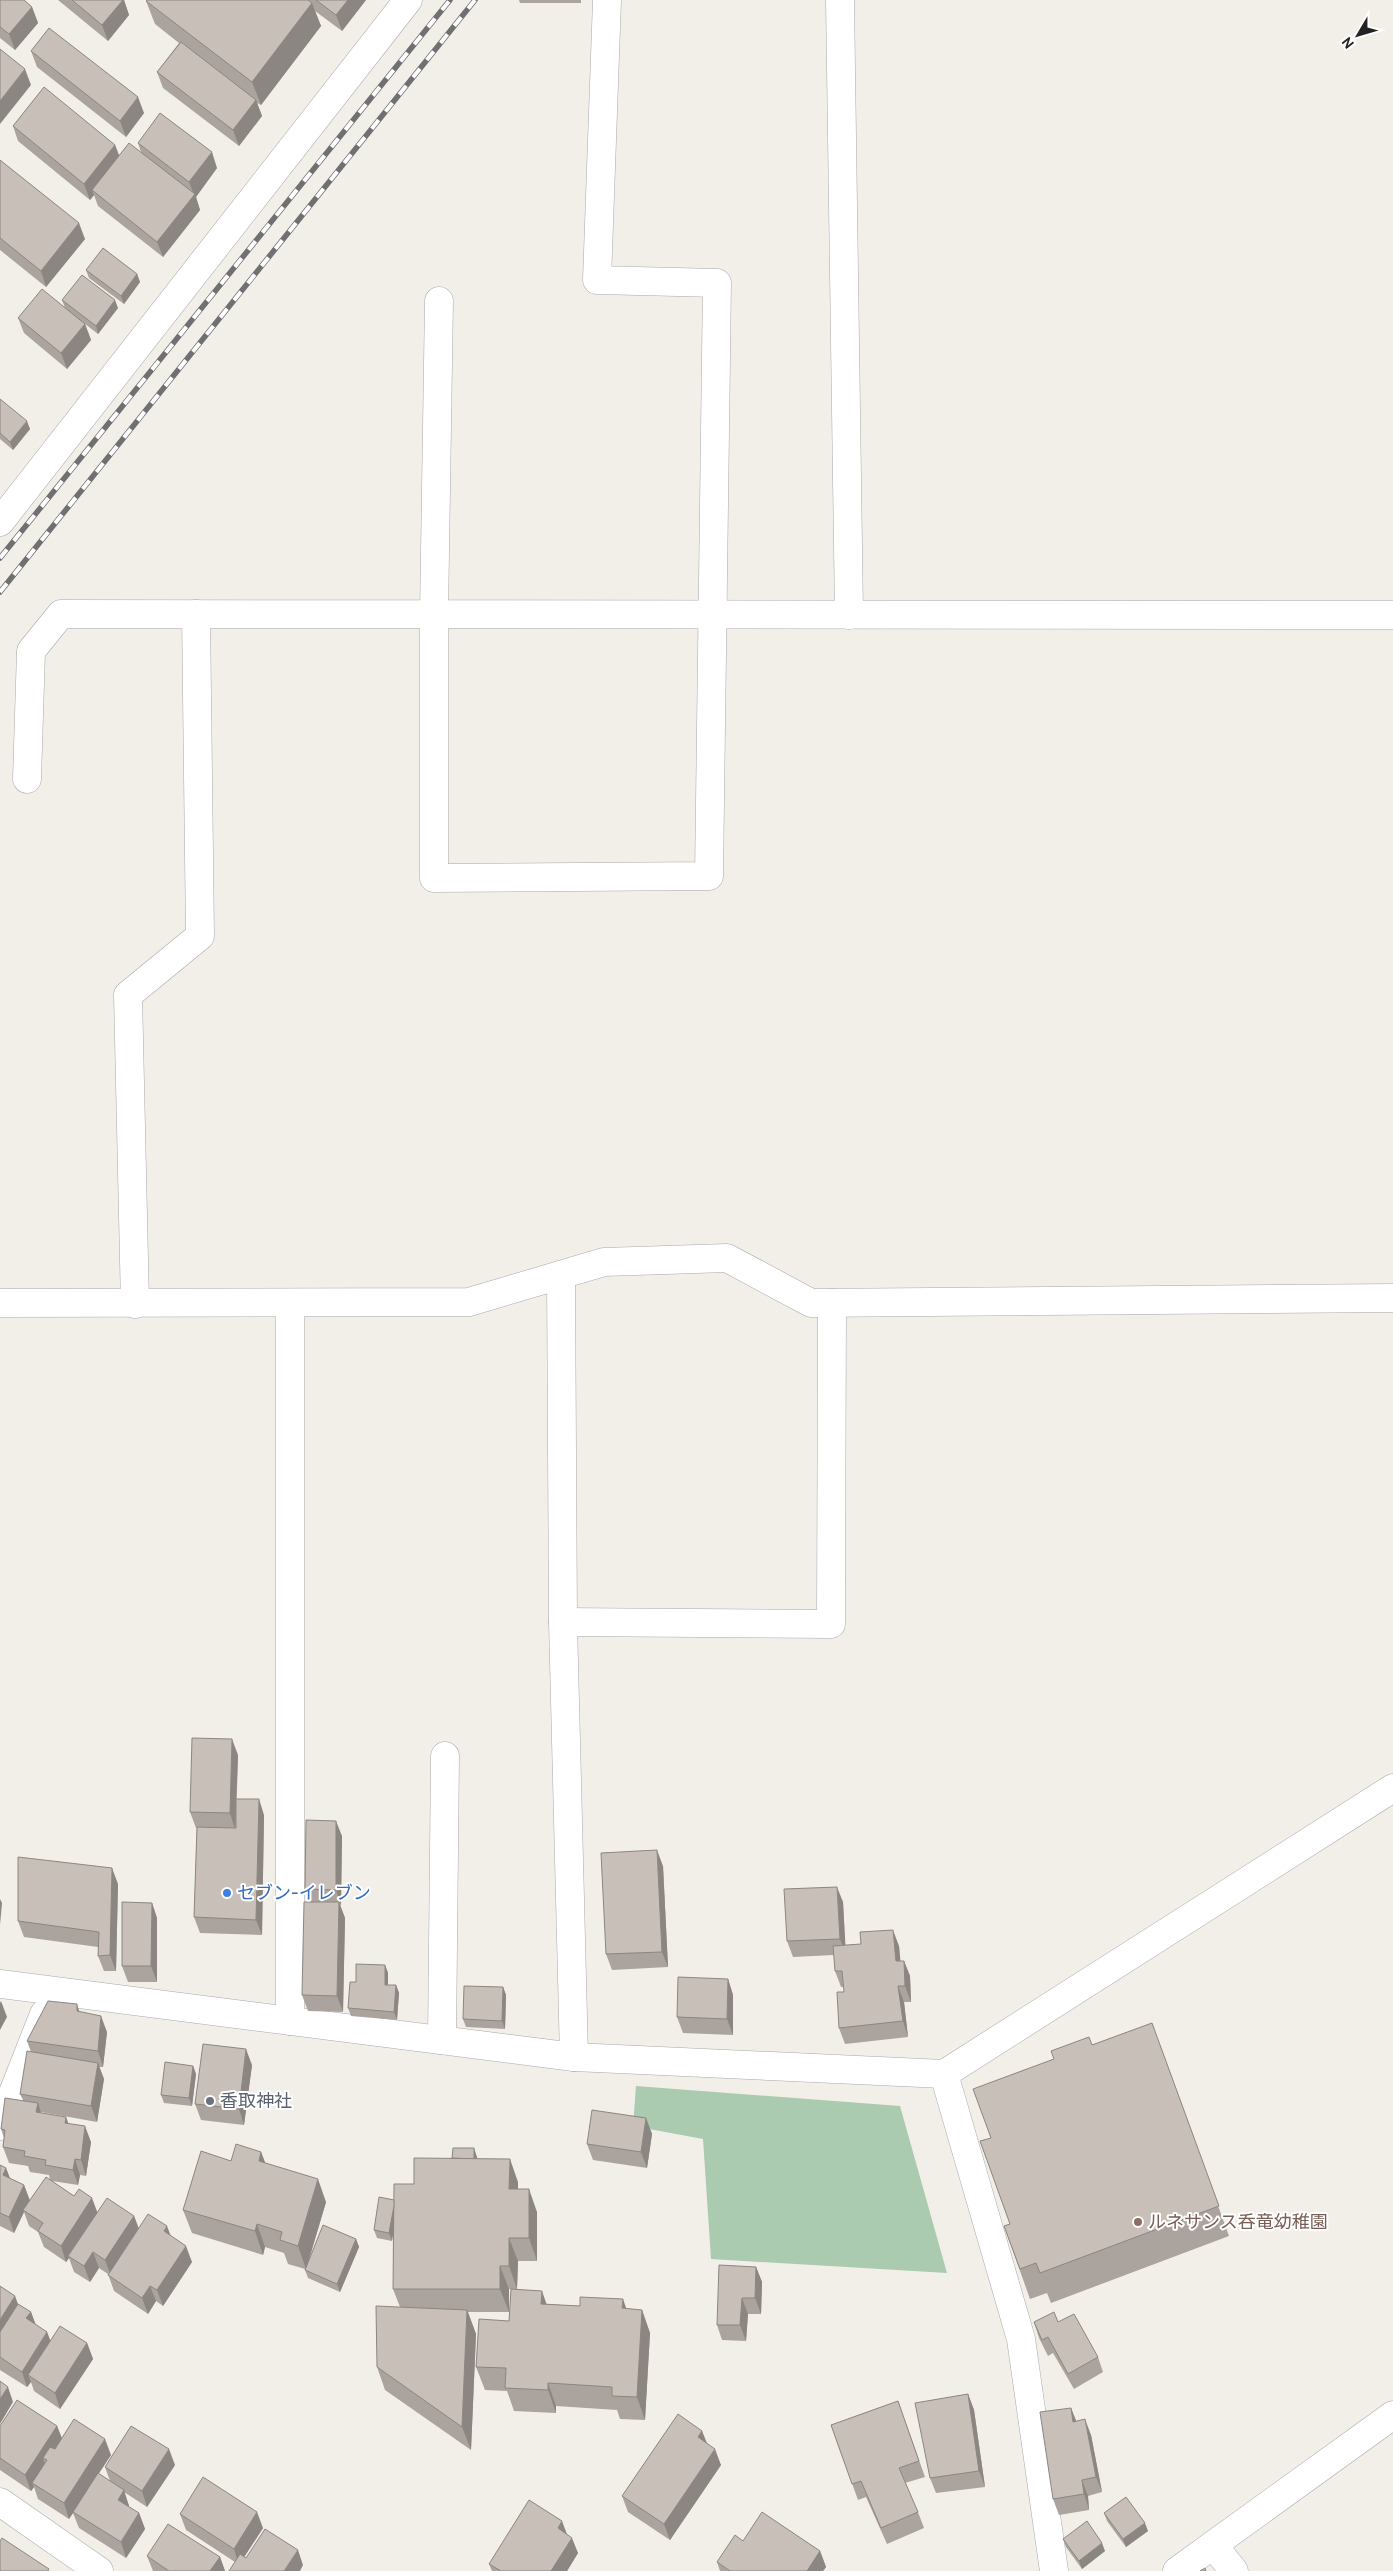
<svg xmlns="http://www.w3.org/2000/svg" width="1393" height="2571" font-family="Cabin,'Noto Sans JP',sans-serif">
<rect width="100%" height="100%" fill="#f2efe9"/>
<path fill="#aacbaf" d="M636,2086l264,20 47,167 -236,-14 -8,-120 -70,-13z"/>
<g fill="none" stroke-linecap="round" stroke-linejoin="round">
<defs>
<g id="minor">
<path d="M840,0l9,615"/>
<path d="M439,301l-5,314v263l275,-2 8,-593 -120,-3 10,-280"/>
<path d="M0,522l408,-522"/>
<path d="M27,779l4,-128 30,-37 1332,1"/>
<path d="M561,1275l2,347 11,435"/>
<path d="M0,1303l469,-1 135,-40 123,-4 84,45 582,-5"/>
<path d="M290,1303v718"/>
<path d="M135,1304l-7,-309 72,-59 -4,-322"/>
<path d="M563,1622l268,2 1,-321"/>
<path d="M0,1984l574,73 370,17 449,-286"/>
<path d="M442,2040l3,-284"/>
<path d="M944,2074l77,265 33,232"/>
<path d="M0,2126l44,-112"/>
<path d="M0,2502l99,69"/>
<path d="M1213,2545l21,26"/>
<path d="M1177,2571l216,-156"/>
</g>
</defs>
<use href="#minor" stroke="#a9a9a9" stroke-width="29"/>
<use href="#minor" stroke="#fff" stroke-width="28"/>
<defs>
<g id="rail">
<path d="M0,558l450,-558"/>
<path d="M0,592l475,-592"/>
</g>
</defs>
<use href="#rail" stroke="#707070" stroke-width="5.5"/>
<use href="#rail" stroke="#fff" stroke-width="4" stroke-dasharray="11" stroke-linecap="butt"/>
</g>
<g fill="#aba49e">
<path d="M0,0l32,7 6,16 -23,27 -15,-12z"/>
<path d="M58,0h66l5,15 -21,26z"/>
<path d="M148,0h218l-24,31 -27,-20 6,15 -60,79 -4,-2 5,13 -23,30 -76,-58 -6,-16 22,-29 -24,-19 -9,-23z"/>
<path d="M519,0h62v3h-61z"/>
<path d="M31,51l113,62 -18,24 -89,-70z"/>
<path d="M13,126l102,19 4,10 22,-3 -3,-9 79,25 -21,29 4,13 -37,47 -65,-51 -4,-11 -4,5 -72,-59z"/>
<path d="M0,160l85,79 -39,48 -46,-37z"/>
<path d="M86,270l51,4 3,8 -16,22 -35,-26z"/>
<path d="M62,300l56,8 -20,26 -27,-21 14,11 6,16 -24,29 -43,-36 -6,-15 47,-10z"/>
<path d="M0,399l30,30 -17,21 -13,-11z"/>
<path d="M238,1755l-2,73 28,-13 -2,120 -62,-2 -6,-16 3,-89h-1l-6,-16z"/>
<path d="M342,1836l-1,69h-1l5,13 -2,94 -35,-1 -6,-16 8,-93 -5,-13z"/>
<path d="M663,1866l5,101 -56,3 -6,-16z"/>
<path d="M118,1884l-2,87h-12l-6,-15v-9l-74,-10 -6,-16z"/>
<path d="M843,1902l2,43 54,1 1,15h4l6,15 1,26h-7l4,35 -63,7 -6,-16 5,-36v-5h-3l-6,-16 -1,-16 -41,2 -6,-16z"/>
<path d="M152,1903l5,15v64h-29l-6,-16z"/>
<path d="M385,1965l3,8v12h8l3,8 -2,27 -46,-4 -3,-8 8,-26z"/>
<path d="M728,1979l5,16v40l-50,-2 -6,-16z"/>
<path d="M503,1987l3,8 -1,34 -39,-2 -3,-8z"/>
<path d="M80,2012l27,20 -4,35h-4l5,12 -7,43 -56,-10v1l25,4 2,7 23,18 -5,34 -6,-1 -2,10 -26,-4 46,32 36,3 5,13 32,7 21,26 -29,44 -7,-5 -8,13 -34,-23 -6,-17 -9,-6 -9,14 -16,-10 -5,-14 -3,4 -22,-15 -6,-15 -9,-6 -5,-14 -10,21 -14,-7v-61l6,3 4,10 14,7 6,16 20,-21 -1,-5 -19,-3 -2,-6 -19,-3 -6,-16 1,-9 -3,-9 22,-29 -3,-6 11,-42 -4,-11z"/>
<path d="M1152,2023l77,213 -178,67 -4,-10 -17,6 -26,-73 6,-2 -19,-86 101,-93z"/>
<path d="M252,2065l-8,60 -43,-5 -6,-16z"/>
<path d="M193,2066l3,8 -4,32 -28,-3 -3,-8z"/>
<path d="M646,2118l6,16 -5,34 -54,-8 -6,-16z"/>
<path d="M261,2152l4,11 61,39 -17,58 47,-21 3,8 -19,45 -32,-14 -3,-8v-1l-17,-5 -4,-11 -19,-6 -2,8 -71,-22 -9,-23 48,-49z"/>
<path d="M477,2157v2l41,23v7l19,23v49h-19l-1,28 30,15 95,6 8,23 -5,87 -25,-1 -3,-9 -61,-4v7l-42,-2 -7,-20 -22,-1 -9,-23 33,-46 2,-32h-2v23h-41l8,22 -5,116 -86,-60 -8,-23 23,-60 -7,-18v-56l-1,8 -15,-3 -3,-8 20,-30 20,-16 38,-26z"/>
<path d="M756,2267l6,15 -1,32h-13l-2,27 -24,-1 -5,-15z"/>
<path d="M0,2286l18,18 13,8 4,12 12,8 3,8 37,3 6,16 -33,50 -26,-18 -3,-9 -4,5 -27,-17z"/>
<path d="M1034,2322h24l40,35 5,15 -29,17 -21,-36 -5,3 -9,-18z"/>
<path d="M968,2394l6,16 11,77 -49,6 -6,-15z"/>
<path d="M898,2401l27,76 -20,6 13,29 6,16 -37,16 -21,-47 -8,3 -27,-75z"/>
<path d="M1071,2408l5,13 15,14 11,57 -14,4 1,14 -30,5 -6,-16z"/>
<path d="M0,2426h57l5,12 49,17 -13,19 12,7 -5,-14 70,-2 -28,42 -23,-15 5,14v1l10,6 6,16 -19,29 -47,-30 -6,-15 -4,6 -31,-20 -4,-12 -3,4 -31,-21z"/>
<path d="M702,2431l5,12 14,22 -51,75 -42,-28 -6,-16z"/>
<path d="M1104,2513l44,18 -22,16 -19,-26z"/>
<path d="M180,2514l83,14 -19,29 2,1 57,7 -68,-3 -49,-32z"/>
<path d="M567,2534l11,19 -11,18h-75l-3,-7z"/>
<path d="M1063,2539l42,12 -23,18 -16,-22z"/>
<path d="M743,2541l77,10 6,16 -3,4h-103l-3,-9z"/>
<path d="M147,2556l73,1 5,14h-72z"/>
</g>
<g fill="#8b8681">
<path d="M123,0h1l5,15 -21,26 -6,-16z"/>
<path d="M348,0h18l-24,31 -6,-16z"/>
<path d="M312,3l9,23 -60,79 -9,-23z"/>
<path d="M32,7l6,16 -23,27 -6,-16z"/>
<path d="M25,69l6,16 -31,39v-23z"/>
<path d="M138,97l6,16 -18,24 -6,-16z"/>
<path d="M256,100l6,16 -23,30 -6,-16z"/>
<path d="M115,145l6,16 -29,29 2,5 -4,5 -6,-16z"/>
<path d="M212,152l5,16 -21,29 4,13 -37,47 -6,-15 37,-47 -5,-13z"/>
<path d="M79,223l6,16 -39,48 -5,-16z"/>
<path d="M137,274l3,8 -16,22 -3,-8z"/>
<path d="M115,300l3,8 -20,26 -2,-8z"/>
<path d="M85,324l6,16 -24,29 -6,-16z"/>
<path d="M27,421l3,8 -17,21 -3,-8z"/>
<path d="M232,1739l6,16 -3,74 -5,-16z"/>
<path d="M259,1799l5,16 -2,120 -6,-15z"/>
<path d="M336,1821l6,15 -1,69 -5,-15z"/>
<path d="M657,1850l6,16 5,101 -6,-15z"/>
<path d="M112,1868l6,16 -2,87 -6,-16z"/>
<path d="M837,1887l6,15 3,53 -6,-16z"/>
<path d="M0,1899l2,4 -2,22z"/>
<path d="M339,1902l6,16 -2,94 -6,-16z"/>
<path d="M152,1903l5,15v64l-6,-16z"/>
<path d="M893,1930l6,16 3,31 -6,-16z"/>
<path d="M904,1961l6,15 1,26 -6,-16z"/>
<path d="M385,1965l3,8v20l-3,-8z"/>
<path d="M728,1979l5,16v40l-6,-16z"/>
<path d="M396,1985l3,8 -2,27 -3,-8z"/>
<path d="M898,1986l6,16 4,35 -5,-16z"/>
<path d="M503,1987l3,8 -1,34 -3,-8z"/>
<path d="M1,2001l6,16 -7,13v-27z"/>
<path d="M77,2004l5,16 -5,-9z"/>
<path d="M101,2016l6,16 -4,35 -5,-16z"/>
<path d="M246,2049l6,16 -8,60 -5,-16z"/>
<path d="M98,2063l6,16 -7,43 -6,-16z"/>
<path d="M193,2066l3,8 -4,32 -3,-8z"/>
<path d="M38,2103l5,16 -7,-7z"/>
<path d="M66,2117l6,16 -7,-10z"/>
<path d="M646,2118l6,16 -5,34 -6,-16z"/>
<path d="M85,2126l6,16 -5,34 -5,-16z"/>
<path d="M474,2148l3,9v13l-3,-8z"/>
<path d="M261,2152l9,23 -11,-14z"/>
<path d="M75,2159l5,16 -2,10 -5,-15z"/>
<path d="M510,2159l8,23v30l-9,-23z"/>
<path d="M6,2168l6,16 -9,-9z"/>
<path d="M318,2179l8,23 -20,67 -8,-23z"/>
<path d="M24,2185l6,16 -7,9 1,2 -10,21 -5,-16z"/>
<path d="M529,2189l8,23v49l-8,-23z"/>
<path d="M92,2198l6,16 -30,42 1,2 -3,4 -5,-16z"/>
<path d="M394,2200l3,8 -5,33 -3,-8z"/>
<path d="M134,2216l6,16 -29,44 -6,-16z"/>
<path d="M257,2224l8,23 -2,8 -8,-24z"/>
<path d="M167,2226l6,16 -9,-11z"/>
<path d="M509,2238l9,23 -1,28 -8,-23z"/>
<path d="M356,2239l3,8 -19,45 -3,-8z"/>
<path d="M186,2246l6,16 -29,44 -6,-16z"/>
<path d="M93,2252l6,16 -9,14 -6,-16z"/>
<path d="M500,2266l9,23v23l-9,-23z"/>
<path d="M756,2267l6,15 -1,32 -6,-16z"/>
<path d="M150,2286l6,15 -8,13 -6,-16z"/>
<path d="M542,2291l8,23 -9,-10z"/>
<path d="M15,2296l6,16 -21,32v-24z"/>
<path d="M742,2298l6,16 -2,27 -6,-16z"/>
<path d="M623,2299l8,23 -9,-14z"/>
<path d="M467,2310l9,24 -5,116 -9,-23z"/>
<path d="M642,2310l8,23 -5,87 -8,-23z"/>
<path d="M31,2312l6,16 -11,-10z"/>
<path d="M47,2332l6,16 -25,27 3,7 -4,5 -5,-15z"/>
<path d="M87,2343l6,16 -33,50 -5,-16z"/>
<path d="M548,2383l8,23v7l-8,-23z"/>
<path d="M8,2387l5,15 -13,22v-25z"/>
<path d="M968,2394l6,16 11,77 -6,-16z"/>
<path d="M1071,2408l6,15 -4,-1z"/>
<path d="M1085,2419l6,16 11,57 -6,-15z"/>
<path d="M57,2426l6,16 -16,18 -4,-2 3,9 -14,16 2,4 -3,4 -6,-16z"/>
<path d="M702,2431l6,16 -10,-10z"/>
<path d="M105,2439l6,16 -42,64 -5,-16z"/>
<path d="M169,2449l6,16 -28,42 -5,-16z"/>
<path d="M715,2449l6,16 -51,75 -6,-16z"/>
<path d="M1082,2480l6,16 1,14 -5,-16z"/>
<path d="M124,2490l5,16 -6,10 -5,-16z"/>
<path d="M257,2512l6,16 -24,37 -5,-16z"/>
<path d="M139,2513l6,16 -19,29 -5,-16z"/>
<path d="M562,2521l6,16 -10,-9z"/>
<path d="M1145,2523l3,8 -22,16 -3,-8z"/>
<path d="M572,2538l6,15 -11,18h-16z"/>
<path d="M1102,2543l3,8 -23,18 -3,-8z"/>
<path d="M298,2550l5,15 -3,6h-16z"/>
<path d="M820,2551l6,16 -3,4h-16z"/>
<path d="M220,2557l5,14h-15z"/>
</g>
<g fill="#c7bfb8" stroke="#8b8681">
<path d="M0,0h24l8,7 -23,27 -9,-7z"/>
<path d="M72,0h51l-21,25z"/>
<path d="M148,0h160l4,3 -60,79 -106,-81z"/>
<path d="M316,0h32l-12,15z"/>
<path d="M49,28l89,69 -18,24 -89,-70z"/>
<path d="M181,42l75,58 -23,30 -76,-58z"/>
<path d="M0,49l25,20 -25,32z"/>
<path d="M44,87l71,58 -31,39 -71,-58z"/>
<path d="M160,113l52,39 -23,30 -51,-39z"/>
<path d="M129,143l66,51 -38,48 -65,-52z"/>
<path d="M0,160l79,63 -38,48 -41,-33z"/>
<path d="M103,248l34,26 -16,22 -35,-26z"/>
<path d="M82,275l33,25 -19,26 -34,-26z"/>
<path d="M42,289l43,35 -24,29 -43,-35z"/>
<path d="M0,399l27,22 -17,21 -10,-9z"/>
<path d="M192,1738l40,1 -2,74 -40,-1z"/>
<path d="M236,1799h23l-3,121 -62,-3 3,-90 39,1z"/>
<path d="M306,1820l30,1v69l-31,-1z"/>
<path d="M657,1850l5,102 -56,2 -5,-101z"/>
<path d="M18,1857l94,11 -2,87 -12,1 1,-24 -81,-11z"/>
<path d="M837,1887l3,52 -53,2 -3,-52z"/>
<path d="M122,1902l30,1 -1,63h-29z"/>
<path d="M304,1902h35l-2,94 -35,-1z"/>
<path d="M893,1930l3,31h8l1,25h-7l5,35 -64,7 -2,-36h7l-2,-21h-7l-2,-25 28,-2 -1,-12z"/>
<path d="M356,1964l29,1v20h11l-2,27 -46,-4 2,-26h6z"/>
<path d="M678,1977l50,2 -1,40 -50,-2z"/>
<path d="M464,1986l39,1 -1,34 -39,-2z"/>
<path d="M48,2001l29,3v7l24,5 -3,35 -71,-10z"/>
<path d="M1152,2023l67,183 -179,67 -4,-10 -16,6 -16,-43 6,-2 -30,-83 11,-3 -18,-49 81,-30 -3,-8 38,-14 3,8z"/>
<path d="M203,2044l43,5 -7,60 -44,-5z"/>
<path d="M27,2051l71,12 -7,43 -71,-12z"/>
<path d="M165,2062l28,4 -4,32 -28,-3z"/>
<path d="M5,2098l33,5 -2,9 30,5 -1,6 20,3 -4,34 -6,-1 -2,11 -28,-5 1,-5 -22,-4 1,-5 -22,-4 2,-17 -4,-1z"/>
<path d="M592,2110l54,8 -5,34 -54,-8z"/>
<path d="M236,2144l25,8 -2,9 59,18 -20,67 -18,-6 2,-8 -25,-8 -2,7 -72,-21 18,-59 30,10z"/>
<path d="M453,2148h21v11l-22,-1z"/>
<path d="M414,2158l96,1 -1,30h20v49h-20v28h-9v23h-107l1,-105h20z"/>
<path d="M0,2165l6,3 -3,7 21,10 -15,32 -9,-4z"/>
<path d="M46,2177l28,19 5,-7 13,9 -31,48 -23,-15 5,-8 -20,-13z"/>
<path d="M379,2197l15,3v6l-5,27 -15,-3z"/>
<path d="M107,2198l27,18 -29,44 -12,-8 -9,14 -16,-10z"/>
<path d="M148,2214l19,12 -3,5 22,15 -29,44 -7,-4 -8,12 -34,-23z"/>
<path d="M323,2225l33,14 -19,45 -32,-14z"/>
<path d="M719,2265l37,2 -1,31h-13l-2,27h-23z"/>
<path d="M0,2286l15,10 -15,24z"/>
<path d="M511,2289l31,2 -1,13 39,2v-9l43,2 -1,9 20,2 -5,87 -25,-1v-9l-64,-4v7l-43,-2 1,-20 -30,-1 3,-48 30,2z"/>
<path d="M18,2304l13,8 -5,6 21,14 -25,40 -22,-15v-25z"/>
<path d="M376,2306l91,4 -5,117 -85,-60z"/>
<path d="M1054,2312l4,10 16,-8 24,43 -30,17 -20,-37 -6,3 -8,-18z"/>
<path d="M60,2326l27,17 -32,50 -27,-18z"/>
<path d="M0,2381l8,6 -8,12z"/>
<path d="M968,2394l11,77 -49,7 -15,-75z"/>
<path d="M17,2400l40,26 -32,49 -25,-17v-32z"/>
<path d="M898,2401l21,60 -20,7 19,44 -37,16 -20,-47 -9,3 -21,-59z"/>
<path d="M1071,2408l2,14 12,-3 11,58 -14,3 2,14 -31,5 -13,-87z"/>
<path d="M678,2414l24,17 -4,6 17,12 -51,75 -42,-28z"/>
<path d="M74,2419l31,20 -41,64 -32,-20 15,-23 -4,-2 7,-11 5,2z"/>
<path d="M131,2426l38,23 -27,42 -37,-24z"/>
<path d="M98,2473l26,17 -6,10 21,13 -18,29 -48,-30z"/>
<path d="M203,2477l54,35 -23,37 -54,-35z"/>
<path d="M1126,2497l19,26 -22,16 -19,-26z"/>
<path d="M529,2500l33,21 -4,7 14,10 -21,33h-50l-12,-7z"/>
<path d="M762,2512l58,39 -13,20h-77l-13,-9 18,-27 8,6z"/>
<path d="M1087,2521l15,22 -23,18 -16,-22z"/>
<path d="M168,2524l52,33 -10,14h-41l-22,-15z"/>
<path d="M265,2529l33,21 -14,21h-55l11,-17 6,4z"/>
<path d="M2,2538l47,31 -1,2h-48v-30z"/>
<path d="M1205,2568l1,3h-6z"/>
</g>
<circle fill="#3f7fe0" stroke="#fff" stroke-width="2" cx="227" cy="1893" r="5"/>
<circle fill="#6b7280" stroke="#fff" stroke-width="2" cx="210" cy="2101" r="5"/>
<circle fill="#8d6e63" stroke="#fff" stroke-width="2" cx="1138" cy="2222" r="5"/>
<g text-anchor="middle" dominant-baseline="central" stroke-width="4" stroke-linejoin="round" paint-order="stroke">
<g font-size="18" fill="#366cbe" stroke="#fff" text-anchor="start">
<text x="237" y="1893">セブン-イレブン</text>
</g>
<g font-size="18" fill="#5b616d" stroke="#fff" text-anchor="start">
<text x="220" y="2101">香取神社</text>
</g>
<g font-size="18" fill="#785e54" stroke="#fff" text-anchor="start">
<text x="1148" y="2222">ルネサンス呑竜幼稚園</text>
</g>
</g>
<g transform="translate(1358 35) rotate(232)" stroke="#ffffff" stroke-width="4" paint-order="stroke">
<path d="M0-4L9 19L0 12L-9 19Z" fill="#222222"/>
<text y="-8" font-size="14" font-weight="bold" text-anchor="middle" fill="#222222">N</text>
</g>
</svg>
